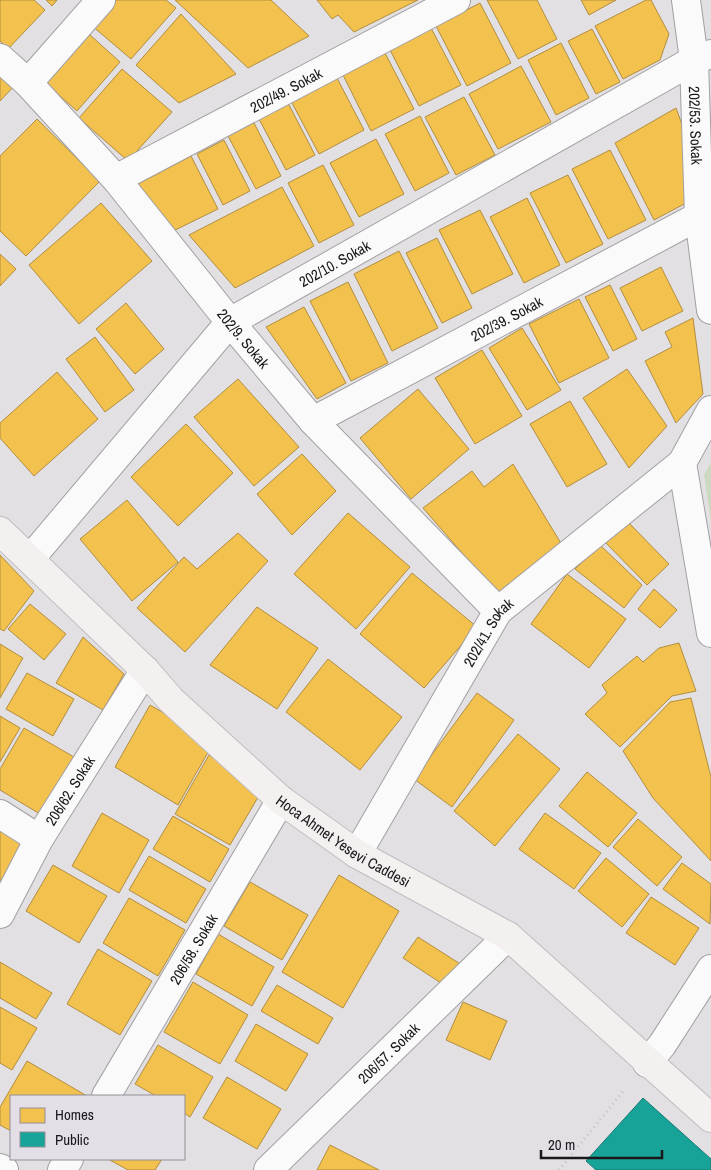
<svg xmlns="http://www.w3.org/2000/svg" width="711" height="1170" font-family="'Archivo Narrow',sans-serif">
<rect width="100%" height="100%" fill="#e3e0e4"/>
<path fill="#ccd8c0" d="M711,462v59l-7,-46z"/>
<g fill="#f2c14e" stroke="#b18e3f">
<path d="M0,0h34l11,10 -37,39 -8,-8z"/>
<path d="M46,0h11l-5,6z"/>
<path d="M113,0h53l10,8 -45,51 -40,-34z"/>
<path d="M175,0h96l38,36 -61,32z"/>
<path d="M317,0h101l-64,32 -16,-17 -6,4z"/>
<path d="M487,0h50l20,39 -39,20z"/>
<path d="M581,0h35l-27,15z"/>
<path d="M646,0h5l18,34 -9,26 -37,19 -28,-53z"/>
<path d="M480,3l31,60 -44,23 -31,-60z"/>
<path d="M181,14l55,60 -57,29 -43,-38z"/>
<path d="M431,28l30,57 -42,21 -29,-56z"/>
<path d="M592,29l28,53 -24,12 -28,-53z"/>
<path d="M89,34l31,28 -43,49 -32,-28z"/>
<path d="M561,43l28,55 -33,17 -28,-55z"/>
<path d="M385,53l29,56 -43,22 -28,-56z"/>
<path d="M521,66l30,56 -53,27 -29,-55z"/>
<path d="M0,67l17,16 -17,18z"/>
<path d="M122,69l50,43 -44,49 -49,-43z"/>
<path d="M337,78l27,52 -45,24 -28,-53z"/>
<path d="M464,97l31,58 -39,20 -31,-58z"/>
<path d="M288,103l27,52 -29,15 -27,-51z"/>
<path d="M676,108l8,22 4,72 -34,18 -39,-77z"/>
<path d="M420,116l29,57 -34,18 -30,-57z"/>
<path d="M37,119l63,62 -74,75 -26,-25v-75z"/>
<path d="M253,121l28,55 -25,13 -29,-55z"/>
<path d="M376,139l28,55 -45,23 -29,-54z"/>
<path d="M224,140l26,51 -27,14 -26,-51z"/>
<path d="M610,150l36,70 -38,19 -36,-70z"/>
<path d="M191,156l27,53 -53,26 -27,-51z"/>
<path d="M323,165l31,60 -35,18 -31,-60z"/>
<path d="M568,175l35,69 -37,19 -36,-70z"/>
<path d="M282,187l32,59 -79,42 -46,-53z"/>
<path d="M527,198l33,67 -36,18 -34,-66z"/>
<path d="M101,203l51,58 -73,63 -50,-59z"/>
<path d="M480,210l33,64 -41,20 -33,-64z"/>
<path d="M437,238l35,70 -30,15 -36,-70z"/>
<path d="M399,251l39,77 -46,23 -38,-77z"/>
<path d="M0,254l16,15 -16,17z"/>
<path d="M661,267l22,44 -41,20 -22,-43z"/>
<path d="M348,282l40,81 -37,18 -41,-80z"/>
<path d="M610,285l27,54 -24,12 -28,-54z"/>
<path d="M579,299l30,59 -50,25 -30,-59z"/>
<path d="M126,303l38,46 -29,25 -39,-45z"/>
<path d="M304,307l42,76 -29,16 -51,-72z"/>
<path d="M693,318l10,76 -27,29 -31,-62 27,-14 -7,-15z"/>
<path d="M522,328l39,62 -34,20 -38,-62z"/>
<path d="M95,337l39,53 -29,22 -39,-53z"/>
<path d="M482,350l40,66 -47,28 -40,-66z"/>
<path d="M627,369l40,57 -38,42 -46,-70z"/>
<path d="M57,372l41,47 -64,57 -34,-38v-15z"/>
<path d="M238,379l61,68 -45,39 -60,-69z"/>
<path d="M418,389l51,60 -58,50 -51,-61z"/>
<path d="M570,401l37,63 -40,23 -37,-63z"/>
<path d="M186,424l47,49 -55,53 -47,-49z"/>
<path d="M302,454l34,37 -44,44 -35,-41z"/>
<path d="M513,464l49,81 -61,53 -78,-90 49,-37 12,16z"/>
<path d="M127,500l51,62 -46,39 -52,-62z"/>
<path d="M348,513l62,54 -54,62 -62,-55z"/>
<path d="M627,521l42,43 -22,21 -42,-43z"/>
<path d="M238,533l30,28 -83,91 -48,-44 47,-51 13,12z"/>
<path d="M600,545l42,40 -18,23 -49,-39z"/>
<path d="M0,555l34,36 -30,40 -4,-2z"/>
<path d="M412,573l65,54 -53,61 -64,-54z"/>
<path d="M567,574l59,45 -37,49 -58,-44z"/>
<path d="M654,589l23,21 -17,18 -22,-19z"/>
<path d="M30,604l36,30 -22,26 -36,-31z"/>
<path d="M257,607l61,41 -41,61 -67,-44z"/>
<path d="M83,637l41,37 -21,36 -47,-27z"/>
<path d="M679,643l17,48 -24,5 -52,51 -35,-33 22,-21 -5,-8 35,-29 6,6 16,-14z"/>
<path d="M0,644l23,14 -23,40z"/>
<path d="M328,659l74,58 -42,53 -74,-58z"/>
<path d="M27,673l47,26 -21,37 -47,-27z"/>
<path d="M477,693l37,27 -62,87 -38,-28z"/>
<path d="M691,698l20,79v84l-58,-63 -30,-47 47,-49z"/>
<path d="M150,705l64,37 -36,63 -63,-38z"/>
<path d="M0,716l20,12 -20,34z"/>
<path d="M24,728l50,29 -34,57 -40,-24v-21z"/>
<path d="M518,734l42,35 -65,77 -41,-35z"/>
<path d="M209,755l55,32 -34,58 -55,-31z"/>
<path d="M587,772l50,41 -29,34 -49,-41z"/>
<path d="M102,813l47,27 -30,53 -47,-27z"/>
<path d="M545,813l56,40 -27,36 -55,-40z"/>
<path d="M173,816l56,33 -19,33 -57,-33z"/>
<path d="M638,819l44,38 -25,29 -44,-39z"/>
<path d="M0,826l24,15 -24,42z"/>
<path d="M149,856l57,33 -20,34 -57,-33z"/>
<path d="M606,858l43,36 -27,33 -44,-36z"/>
<path d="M682,863l29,21 -1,40 -47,-35z"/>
<path d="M53,865l54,31 -28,47 -53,-32z"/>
<path d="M339,875l60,36 -56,97 -61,-36z"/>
<path d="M250,882l58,33 -26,45 -58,-34z"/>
<path d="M651,897l48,31 -24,37 -49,-32z"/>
<path d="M129,898l56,32 -27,46 -55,-33z"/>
<path d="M218,934l56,33 -22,39 -56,-32z"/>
<path d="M418,937l47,30 -15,22 -47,-31z"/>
<path d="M98,949l54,32 -32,54 -53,-31z"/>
<path d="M0,962l52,31 -16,26 -36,-21z"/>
<path d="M193,982l55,33 -28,49 -56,-32z"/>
<path d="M277,985l56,33 -15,26 -57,-33z"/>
<path d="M463,1002l44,19 -17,39 -44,-20z"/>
<path d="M0,1007l37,21 -25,42 -12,-7z"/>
<path d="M256,1024l52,30 -22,37 -51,-30z"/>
<path d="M158,1045l55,32 -23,40 -6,-4v-17h-28l-21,-12z"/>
<path d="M27,1061l60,35h-76v35l-11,-6v-18z"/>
<path d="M227,1077l54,32 -24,40 -54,-31z"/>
<path d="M330,1145l49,25h-62z"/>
<path d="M108,1159h54l-7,11h-27z"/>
</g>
<path fill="#17a398" stroke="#187972" d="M643,1098l68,61v11h-115l-10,-9z"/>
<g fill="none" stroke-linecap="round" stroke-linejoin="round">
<defs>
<g id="minor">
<path id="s1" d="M686,0l8,60 5,156 12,94"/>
<path id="s2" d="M0,58l28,25 88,96 114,143 83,99 185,190"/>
<path d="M28,83l73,-83"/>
<path id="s3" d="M116,179l340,-179"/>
<path d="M711,410l-29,53 29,170"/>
<path id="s4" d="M313,421l386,-205"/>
<path id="s5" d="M30,559l200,-237 464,-262 17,-6"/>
<path d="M0,814l39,25"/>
<path id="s6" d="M357,854l141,-243 184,-148"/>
<path id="s7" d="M0,914l39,-75 106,-169"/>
<path d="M647,1063l15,-18 49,-76"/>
<path id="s8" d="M106,1096l175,-296"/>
<path d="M0,1168l4,2"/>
<path d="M62,1170l7,-11"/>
<path id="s9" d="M268,1170l240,-234"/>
</g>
<g id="major">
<path id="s10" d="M0,531l145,139 26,30 110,100 76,54 151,82 203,182"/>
</g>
</defs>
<use href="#minor" stroke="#a2a0a3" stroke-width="30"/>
<use href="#major" stroke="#bebdbf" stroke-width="30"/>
<path stroke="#c2c1c2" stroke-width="3" stroke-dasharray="1 4" stroke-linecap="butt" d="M559,1170l66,-81"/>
<use href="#minor" stroke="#fbfafb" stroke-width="28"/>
<use href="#major" stroke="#f5f0f0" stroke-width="28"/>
</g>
<g text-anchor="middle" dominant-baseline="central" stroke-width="5" stroke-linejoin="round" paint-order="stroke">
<g font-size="15" fill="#1a181b" stroke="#e4dee6">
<text stroke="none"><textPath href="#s3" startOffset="192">202/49. Sokak</textPath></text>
<text stroke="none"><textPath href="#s1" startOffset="126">202/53. Sokak</textPath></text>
<text stroke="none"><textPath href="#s5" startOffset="430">202/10. Sokak</textPath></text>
<text stroke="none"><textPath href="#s4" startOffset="219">202/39. Sokak</textPath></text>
<text stroke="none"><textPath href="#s2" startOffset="372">202/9. Sokak</textPath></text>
<text stroke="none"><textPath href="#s6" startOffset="258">202/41. Sokak</textPath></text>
<text stroke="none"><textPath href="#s7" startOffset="142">206/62. Sokak</textPath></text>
<text stroke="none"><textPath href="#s10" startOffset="464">Hoca Ahmet Yesevi Caddesi</textPath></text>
<text stroke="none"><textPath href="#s8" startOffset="171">206/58. Sokak</textPath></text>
<text stroke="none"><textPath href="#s9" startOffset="168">206/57. Sokak</textPath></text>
</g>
</g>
<rect x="10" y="1095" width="175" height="65" fill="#e4dee6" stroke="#938f95"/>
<rect x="20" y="1108" width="25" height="15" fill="#f2c14e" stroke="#938f95"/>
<text x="55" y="1120" font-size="15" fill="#1a181b">Homes</text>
<rect x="20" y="1132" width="25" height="15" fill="#17a398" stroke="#938f95"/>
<text x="55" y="1145" font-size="15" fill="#1a181b">Public</text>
<path d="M541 1150v8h121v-8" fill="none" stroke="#1a181b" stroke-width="2.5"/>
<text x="548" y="1150" font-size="15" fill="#1a181b" stroke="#e4dee6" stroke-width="4" paint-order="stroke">20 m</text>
</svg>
